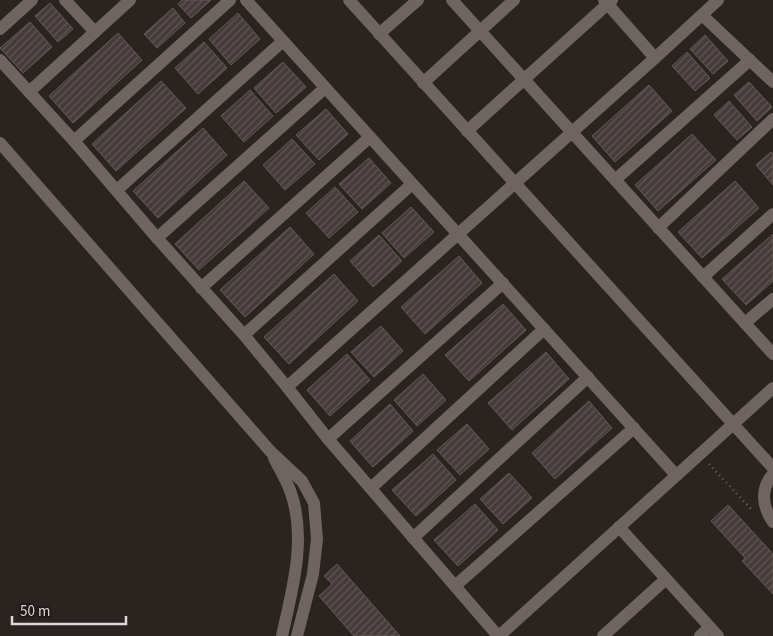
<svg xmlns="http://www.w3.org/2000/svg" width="773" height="636" font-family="'Source Sans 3',sans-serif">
<defs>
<pattern id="building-hatch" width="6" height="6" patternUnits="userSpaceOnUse" patternTransform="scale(1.25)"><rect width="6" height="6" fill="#453c3a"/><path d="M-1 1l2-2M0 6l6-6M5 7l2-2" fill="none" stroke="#5f5756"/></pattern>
</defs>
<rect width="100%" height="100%" fill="#2b2320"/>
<g fill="url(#building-hatch)" stroke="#635957">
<path d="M182,0h29l-20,18 -13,-14z"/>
<path d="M50,3l23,26 -15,13 -23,-26z"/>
<path d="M173,8l12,15 -28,25 -13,-14z"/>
<path d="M238,13l22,26 -29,26 -22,-26z"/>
<path d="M30,22l22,25 -29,26 -23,-25z"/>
<path d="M118,33l24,27 -69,63 -24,-27z"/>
<path d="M705,35l23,26 -15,13 -23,-25z"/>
<path d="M204,42l23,26 -29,26 -23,-26z"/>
<path d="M687,52l23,26 -15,13 -23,-25z"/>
<path d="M283,62l23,25 -30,26 -22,-25z"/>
<path d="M161,81l25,27 -70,63 -24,-27z"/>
<path d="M749,82l23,25 -15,14 -23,-26z"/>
<path d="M649,85l23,26 -57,51 -23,-26z"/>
<path d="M250,90l23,26 -29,26 -23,-26z"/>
<path d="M729,101l23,26 -15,13 -23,-25z"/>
<path d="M326,109l22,25 -29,26 -23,-25z"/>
<path d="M203,128l24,27 -69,63 -25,-27z"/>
<path d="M692,134l24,26 -58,51 -23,-26z"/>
<path d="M292,139l23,25 -30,26 -22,-25z"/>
<path d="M771,152l2,2v31l-17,-20z"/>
<path d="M369,158l22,25 -29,26 -23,-25z"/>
<path d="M244,181l25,27 -70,62 -24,-26z"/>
<path d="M735,181l24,27 -57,50 -24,-26z"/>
<path d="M335,187l23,25 -29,26 -23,-25z"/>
<path d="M411,207l23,25 -30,26 -22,-25z"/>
<path d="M290,227l24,27 -69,63 -25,-27z"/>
<path d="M773,234v47l-27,24 -24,-26z"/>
<path d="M379,235l23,26 -29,26 -23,-26z"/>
<path d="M459,256l23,27 -57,51 -24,-27z"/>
<path d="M334,274l24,27 -69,63 -25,-27z"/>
<path d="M503,304l23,26 -57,51 -24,-26z"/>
<path d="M381,326l22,25 -29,26 -23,-25z"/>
<path d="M546,352l23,27 -57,51 -24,-27z"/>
<path d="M347,354l23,26 -40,36 -23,-26z"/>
<path d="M423,374l23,26 -29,26 -23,-26z"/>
<path d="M589,401l23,27 -57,51 -23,-26z"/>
<path d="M390,404l23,27 -40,36 -23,-26z"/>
<path d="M467,424l22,25 -29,26 -23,-25z"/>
<path d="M433,454l23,26 -40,36 -24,-26z"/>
<path d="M509,473l23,25 -29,26 -23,-25z"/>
<path d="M475,504l23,26 -40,36 -24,-26z"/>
<path d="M728,505l45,49v40l-31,-33 3,-3 -34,-37z"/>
<path d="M337,564l63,72h-46l-35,-40 13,-12 -8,-8z"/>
</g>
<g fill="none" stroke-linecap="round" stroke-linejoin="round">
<path stroke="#6c6562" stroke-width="2.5" stroke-dasharray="1 4" stroke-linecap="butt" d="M709,464l42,45"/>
<g stroke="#6e6562" stroke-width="12">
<path d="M65,0l30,32"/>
<path d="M246,0l430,475"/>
<path d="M349,0l424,468"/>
<path d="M452,0l321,354"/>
<path d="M604,0l51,58"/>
<path d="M702,15l71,67"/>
<path d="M0,29l32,-29"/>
<path d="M379,34l39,-34"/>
<path d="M0,60l74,81 83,97 87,97 43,52 41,52 170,197"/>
<path d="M423,83l91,-83"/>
<path d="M29,92l101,-92"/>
<path d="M467,131l145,-131"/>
<path d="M74,141l156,-141"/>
<path d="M615,180l135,-120"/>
<path d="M117,190l166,-149"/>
<path d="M658,228l115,-109"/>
<path d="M157,238l168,-150"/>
<path d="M703,277l70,-63"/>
<path d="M201,288l169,-151"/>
<path d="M745,323l28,-24"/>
<path d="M244,335l168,-151"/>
<path d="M287,387l368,-329 63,-58"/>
<path d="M328,439l175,-156"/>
<path d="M773,474c-13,15 -11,32 0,48"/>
<path d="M371,488l173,-159"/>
<path d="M619,527l99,109"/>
<path d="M413,538l175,-161"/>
<path d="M455,586l179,-158"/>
<path d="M499,636l274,-248"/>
<path d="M603,636l63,-57"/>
<path d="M700,636l10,-9"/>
</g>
<g stroke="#6e6562" stroke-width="12">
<path d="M0,143l271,309 31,29 12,22 3,36 -4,35 -16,62"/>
<path d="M274,458c6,12 13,23 17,35 16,47 1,97 -9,143"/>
</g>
</g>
<path d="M12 616v8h114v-8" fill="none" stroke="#ddd7d5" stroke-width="2.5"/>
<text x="20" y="616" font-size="15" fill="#ddd7d5" stroke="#211917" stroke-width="4" paint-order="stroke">50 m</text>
</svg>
